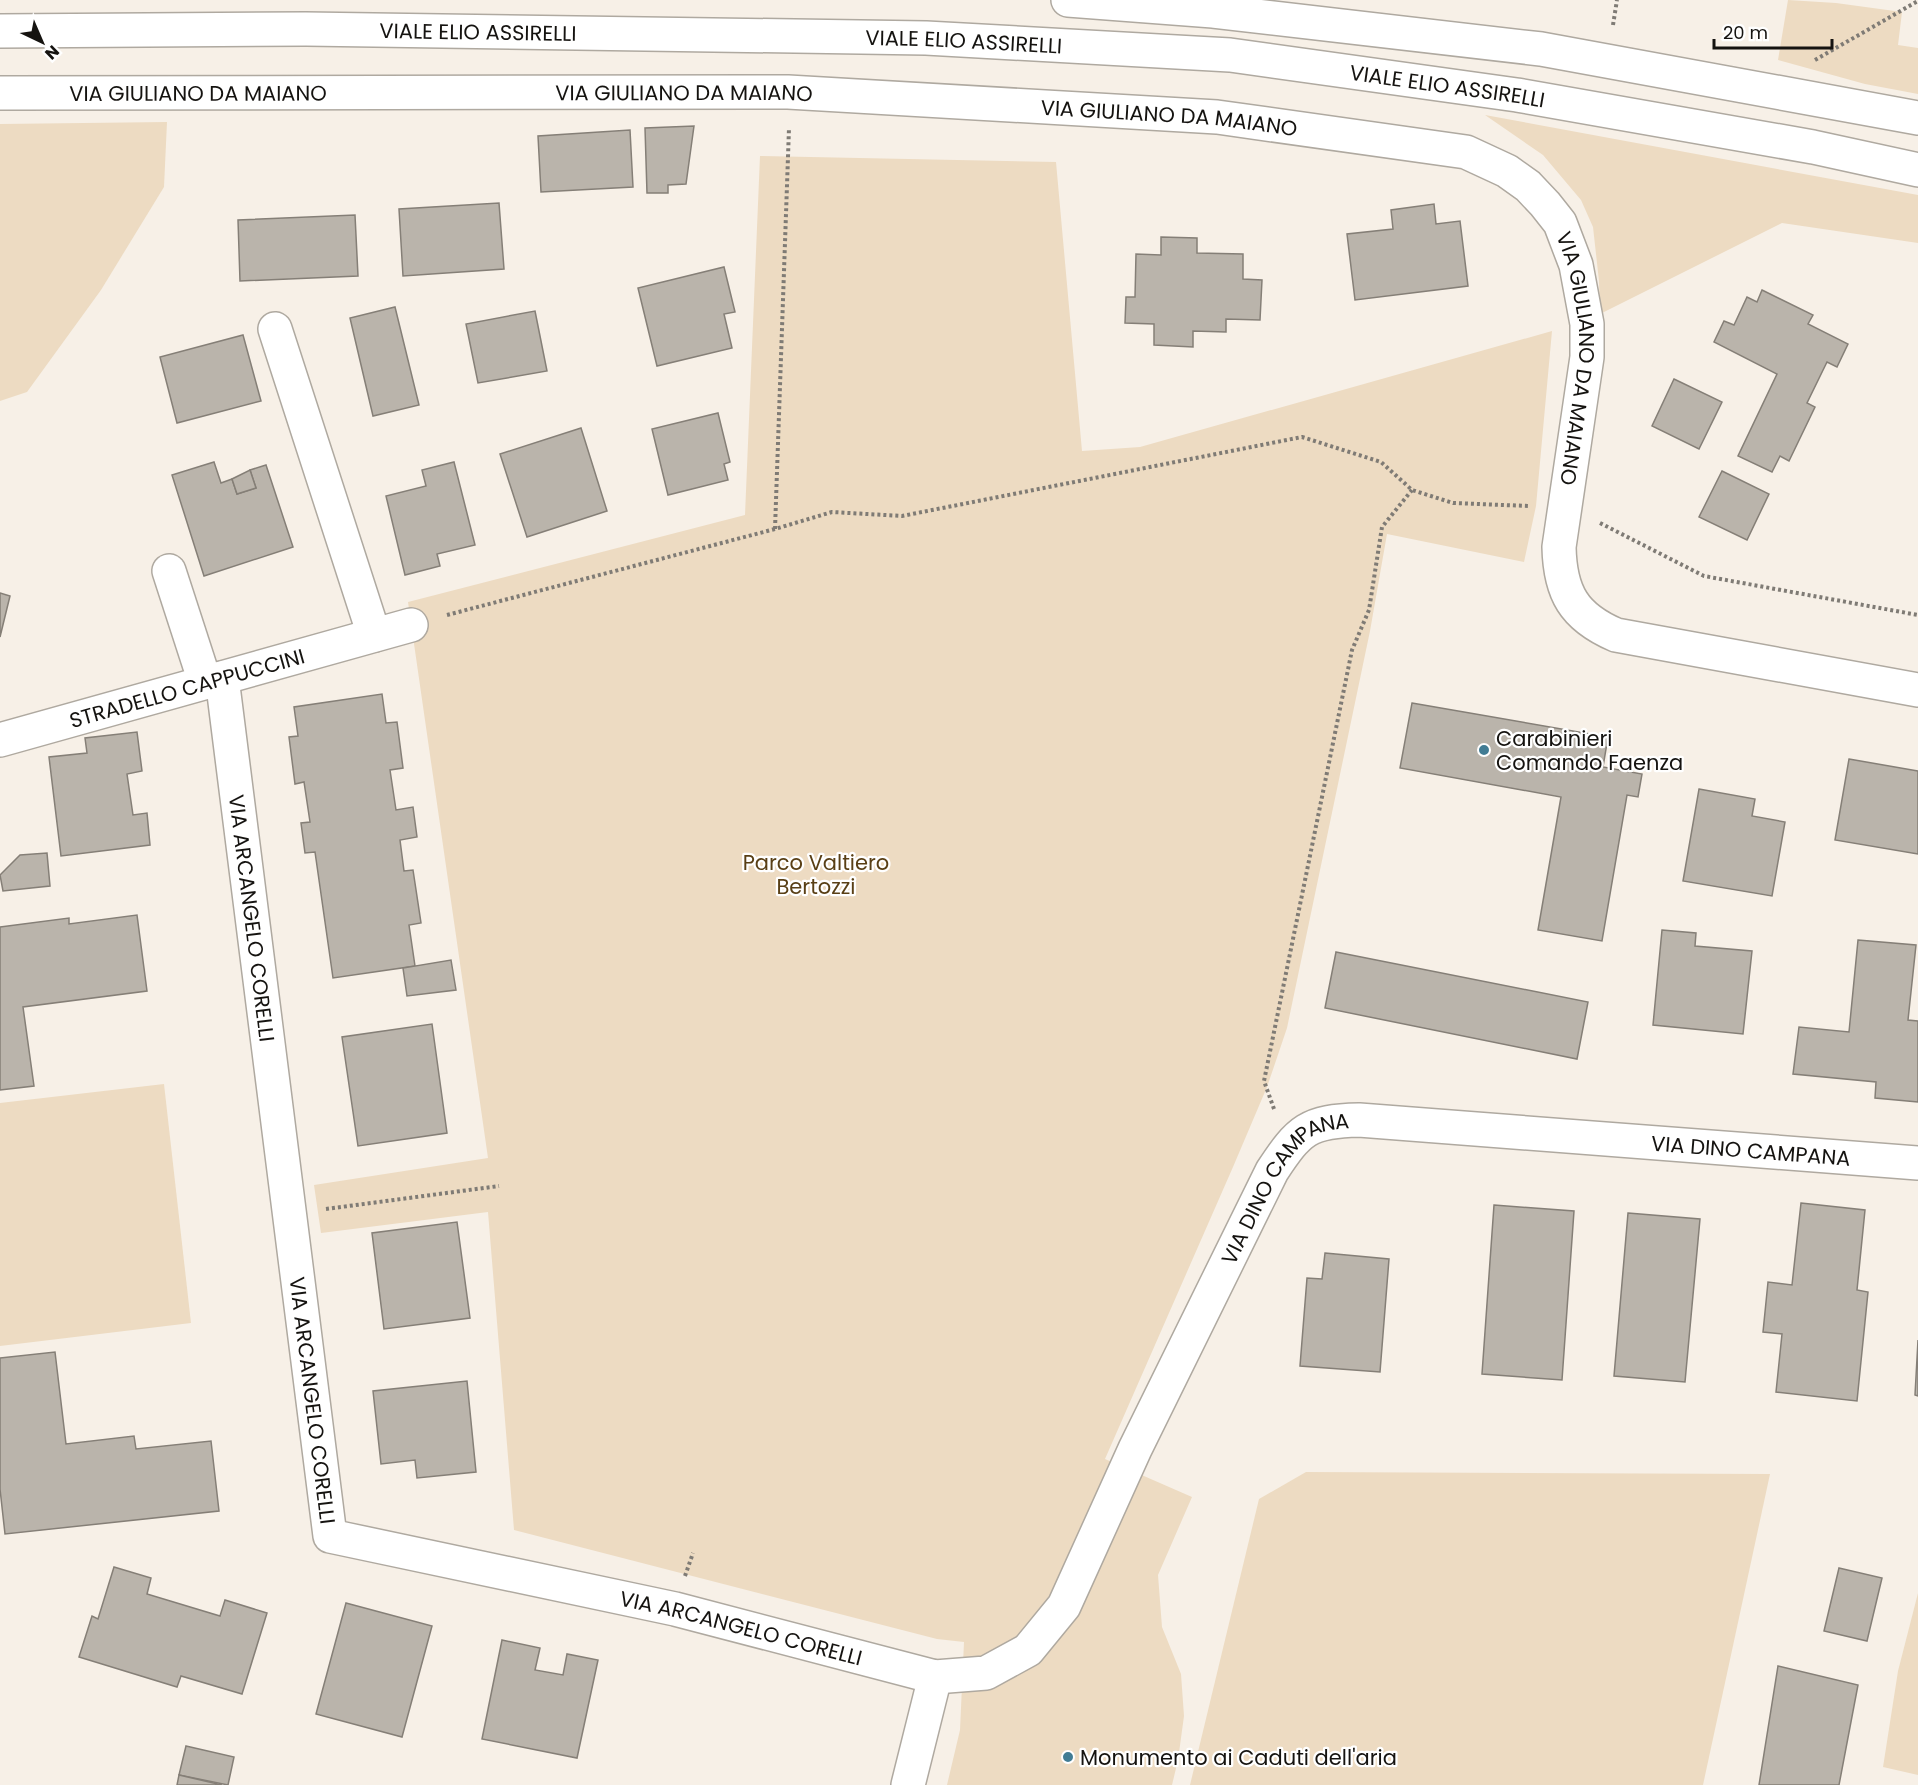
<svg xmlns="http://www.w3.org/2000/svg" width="1918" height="1785" font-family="Poppins,sans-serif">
<rect width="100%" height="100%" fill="#f7f0e7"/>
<g fill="#eddbc2">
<path d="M1788,0l48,3 66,9 -4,33 20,3v46l-53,-10 -87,-24z"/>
<path d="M1485,115l433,80v48l-136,-20 -182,91 -1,-33 -6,-54 -12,-27 -38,-45z"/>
<path d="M167,122l-3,65 -63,103 -74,102 -27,9v-277z"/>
<path d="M760,156l296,6 26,289 58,-4 412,-116 -16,175 -12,56 -137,-28 -17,97 -83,397 -20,59 -34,80 -128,292 87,38 -34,78 4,52 19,47 3,42 -6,44 -6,25h-225l13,-55 4,-88 -27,-3 -423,-109 -26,-318 -167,21 -7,-48 174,-27 -80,-556 337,-87z"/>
<path d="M164,1084l27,239 -191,23v-243z"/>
<path d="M1306,1472l464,2 -67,311h-513l69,-286z"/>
<path d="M1918,1593v182l-35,-8 15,-96z"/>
</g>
<g fill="#bab4ab" stroke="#857f77" stroke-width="1.5">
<path d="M694,126l-8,58 -18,1v8h-21l-2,-65z"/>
<path d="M630,130l3,57 -92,5 -3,-56z"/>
<path d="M499,203l5,66 -101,7 -4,-67z"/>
<path d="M1434,204l2,20 24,-3 8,65 -113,14 -8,-66 46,-5 -2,-19z"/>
<path d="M355,215l3,61 -118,5 -2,-61z"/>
<path d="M1161,237l36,1v15l46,1v25l19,1 -2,40 -34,-1v13l-33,-1v16l-39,-2v-21l-29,-1 1,-26h9l1,-43 25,1z"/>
<path d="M724,267l11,45 -11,2 8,34 -75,18 -19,-78z"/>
<path d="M1762,290l51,25 -5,9 40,20 -11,23 -10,-5 -20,41 8,4 -26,54 -9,-5 -8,16 -34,-16 39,-82 -63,-32 10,-21 10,4 13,-28 10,5z"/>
<path d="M395,307l24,98 -46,11 -23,-98z"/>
<path d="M535,311l12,60 -69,12 -12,-59z"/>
<path d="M243,335l18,66 -84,22 -17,-66z"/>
<path d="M1674,379l48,23 -23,47 -47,-23z"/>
<path d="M718,413l12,49 -6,2 4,16 -60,15 -16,-66z"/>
<path d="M581,428l26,83 -80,26 -27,-83z"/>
<path d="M214,462l7,21 11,-4 5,15 19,-6 -6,-18 16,-5 27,82 -89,29 -32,-101z"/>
<path d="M454,462l21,83 -38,9 3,12 -35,9 -19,-79 40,-10 -4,-16z"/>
<path d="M250,470l6,18 -19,6 -5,-15z"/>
<path d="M1722,471l47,23 -22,46 -48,-23z"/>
<path d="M0,593l10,3 -10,41z"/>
<path d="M382,694l4,29 11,-1 6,46 -13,2 6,40 17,-3 4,30 -17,3 4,31 9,-1 8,53 -12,2 6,41 -82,12 -18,-126 -10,1 -4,-30 9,-1 -6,-40 -9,2 -6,-47 9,-1 -4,-29z"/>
<path d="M1412,703l196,34 -5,30 39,7 -4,23 -11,-2 -25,146 -64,-11 23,-133 -161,-29z"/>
<path d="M137,732l5,39 -15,3 6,41 14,-2 3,32 -89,11 -12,-99 38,-4 -2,-15z"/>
<path d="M1849,759l69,12v83l-83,-14z"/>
<path d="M1699,789l56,10 -3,17 33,6 -13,74 -89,-15z"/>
<path d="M47,853l3,33 -47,5 -3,-16 20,-20z"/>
<path d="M137,915l10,76 -124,16 11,79 -34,4v-163l69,-9v6z"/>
<path d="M1662,930l34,3 -1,13 57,5 -9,83 -90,-9z"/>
<path d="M1858,940l58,5 -8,75 10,1v81l-43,-4 1,-16 -83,-8 6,-47 50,5z"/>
<path d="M1336,952l252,50 -11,57 -252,-51z"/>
<path d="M451,960l5,30 -49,6 -4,-28z"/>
<path d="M432,1024l15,109 -89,13 -16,-109z"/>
<path d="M1801,1203l64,7 -8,80 11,2 -11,109 -81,-9 6,-58 -19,-2 5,-50 24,3z"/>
<path d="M1494,1205l80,6 -12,169 -80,-6z"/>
<path d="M1628,1213l72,6 -15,163 -71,-6z"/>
<path d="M457,1222l13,96 -86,11 -12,-96z"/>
<path d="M1325,1253l64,6 -9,113 -80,-6 7,-88 15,1z"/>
<path d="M1918,1340v56l-3,-1z"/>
<path d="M55,1352l11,92 68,-8 2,13 75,-8 8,70 -214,23 -5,-45v-131z"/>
<path d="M467,1381l9,91 -59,6 -2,-18 -34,4 -8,-73z"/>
<path d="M114,1567l37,11 -4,16 73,22 5,-16 42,13 -25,81 -61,-18 -4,11 -98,-30 13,-41 6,3z"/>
<path d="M1839,1568l43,10 -15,63 -43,-10z"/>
<path d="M346,1603l86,23 -30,111 -86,-23z"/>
<path d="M502,1640l38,8 -5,22 28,5 4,-21 31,6 -21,98 -95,-19z"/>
<path d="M1778,1666l80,19 -19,100h-80z"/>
<path d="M186,1746l48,11 -6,28 -49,-10z"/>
<path d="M179,1775l43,10h-45z"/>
</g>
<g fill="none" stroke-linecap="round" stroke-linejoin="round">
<defs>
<g id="minor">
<path id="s1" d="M0,93l788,-1 429,25 249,35 41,19 21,15 17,18 15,19 16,42 11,59v33l-28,190c1,46 15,70 57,88l302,55"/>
<path d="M275,329l99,306"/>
<path d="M169,571l36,111"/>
<path id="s2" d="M222,678l108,858 345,73 260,68 51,-4 42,-23 36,-44 71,-157 137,-278c27,-41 36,-50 87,-51l559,43"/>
<path id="s3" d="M0,740l411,-115"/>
<path d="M908,1785l27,-108"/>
</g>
<g id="major">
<path d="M1068,0l145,11 328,38 377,69"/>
<path id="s4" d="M0,31l306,-2 620,9 304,17 287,40 296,52 105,23"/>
</g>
</defs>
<use href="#minor" stroke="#afa9a0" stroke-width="36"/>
<use href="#major" stroke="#afa9a0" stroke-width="36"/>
<g stroke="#7f7b75" stroke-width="4" stroke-dasharray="3 3" stroke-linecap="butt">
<path d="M1613,25l4,-25"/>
<path d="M1815,60l103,-59"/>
<path d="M1600,523l104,53 214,39"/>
<path d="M775,529l14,-401"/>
<path d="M447,615l328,-86 57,-17 70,4 400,-79 79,25 31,28 41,13 76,3"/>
<path d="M1274,1109l-10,-28 88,-431 17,-40 13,-83 30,-37"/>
<path d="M326,1209l173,-23"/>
<path d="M685,1576l8,-23"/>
</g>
<use href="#minor" stroke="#fff" stroke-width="33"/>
<use href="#major" stroke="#fff" stroke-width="33"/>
</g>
<g fill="#417c94" stroke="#fff" stroke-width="2">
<circle cx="1484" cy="750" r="6"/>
<circle cx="1068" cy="1757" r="6"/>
</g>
<g text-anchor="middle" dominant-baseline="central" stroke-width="4.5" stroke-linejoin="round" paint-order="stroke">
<g font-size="21" fill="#151310" stroke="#fff">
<text stroke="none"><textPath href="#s4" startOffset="478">VIALE ELIO ASSIRELLI</textPath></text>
<text stroke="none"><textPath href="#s4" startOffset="964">VIALE ELIO ASSIRELLI</textPath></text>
<text stroke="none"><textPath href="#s4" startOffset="1450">VIALE ELIO ASSIRELLI</textPath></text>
<text stroke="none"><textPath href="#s1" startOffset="198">VIA GIULIANO DA MAIANO</textPath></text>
<text stroke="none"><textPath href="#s1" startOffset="684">VIA GIULIANO DA MAIANO</textPath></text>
<text stroke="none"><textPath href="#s1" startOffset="1170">VIA GIULIANO DA MAIANO</textPath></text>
<text stroke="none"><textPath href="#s1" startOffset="1728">VIA GIULIANO DA MAIANO</textPath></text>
<text stroke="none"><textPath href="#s3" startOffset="194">STRADELLO CAPPUCCINI</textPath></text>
<text stroke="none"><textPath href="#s2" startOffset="242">VIA ARCANGELO CORELLI</textPath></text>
<text stroke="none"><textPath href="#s2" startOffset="2625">VIA DINO CAMPANA</textPath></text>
<text stroke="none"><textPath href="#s2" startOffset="2122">VIA DINO CAMPANA</textPath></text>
<text stroke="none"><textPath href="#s2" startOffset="728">VIA ARCANGELO CORELLI</textPath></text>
<text stroke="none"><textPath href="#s2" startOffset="1286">VIA ARCANGELO CORELLI</textPath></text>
</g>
<g font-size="21" fill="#151310" stroke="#fff" text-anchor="start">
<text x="1496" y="738">Carabinieri<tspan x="1496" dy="24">Comando Faenza</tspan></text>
<text x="1080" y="1757">Monumento ai Caduti dell'aria</text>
</g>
<g font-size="21" fill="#593f15" stroke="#fff">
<text x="816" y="862">Parco Valtiero<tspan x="816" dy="24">Bertozzi</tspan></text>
</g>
</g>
<g transform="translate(42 42) rotate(136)" stroke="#ffffff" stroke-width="4.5" paint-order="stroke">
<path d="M0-4.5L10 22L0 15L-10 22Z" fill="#151310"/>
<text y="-9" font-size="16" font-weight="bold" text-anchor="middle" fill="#151310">N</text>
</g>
<path d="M1714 39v9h118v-9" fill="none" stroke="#151310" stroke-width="3"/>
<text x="1723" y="39" font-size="18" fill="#151310" stroke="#ffffff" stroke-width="4.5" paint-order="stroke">20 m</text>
</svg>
